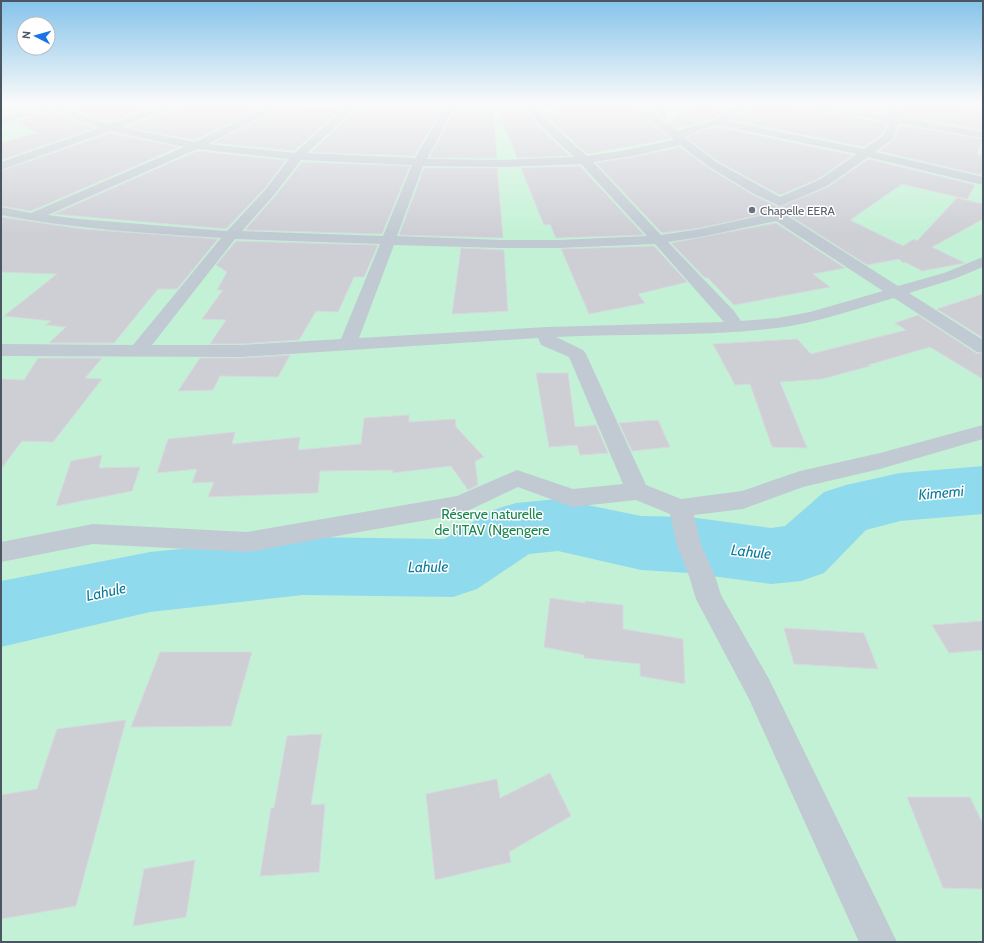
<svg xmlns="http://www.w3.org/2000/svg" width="984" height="943" font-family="Cabin,sans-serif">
<rect width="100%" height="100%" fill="#f5f3f3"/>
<rect fill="#c3f1d5" x="1" y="102" width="982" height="840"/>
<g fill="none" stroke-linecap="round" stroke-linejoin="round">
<path fill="#90daee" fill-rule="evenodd" d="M983,466v48l-83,7 -34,9 -42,43 -23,8 -30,3 -82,-11 -48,-3 -83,-19 -29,3 -52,35 -24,8 -150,-2 -153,17 -149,35v-66l149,-29 153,-15 141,2 49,-29 23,-7 42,-4 83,17 48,1 82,11 14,-2 39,-34 22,-7 54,-12z"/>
</g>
<g fill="#cdcfd5" stroke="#d7d9de">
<path d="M4,102h41l-28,9z"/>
<path d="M67,102h101l-59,20 -21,-6 -23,-11z"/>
<path d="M187,102h87l-79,38 -69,-13 59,-22z"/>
<path d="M290,102h16l-12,6 47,1 -47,42 -81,-8 75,-38z"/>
<path d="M532,102h94l45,37 -84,15 -45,-41h16z"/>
<path d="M640,102h24l2,19z"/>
<path d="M702,102l28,6 -17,11 -36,10 -9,-6 26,-19 4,1z"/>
<path d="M756,102h32l6,4 94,17 -5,11 -19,13 -133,-27z"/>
<path d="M818,102h69v12z"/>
<path d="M899,102h47l10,1 6,3 21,2v22l-82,-14z"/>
<path d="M357,109h59l26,1 -28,46 -103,-4z"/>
<path d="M53,110l14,7 28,11 -94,32v-17l36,-10 -21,-12z"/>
<path d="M455,110l38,1 4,47h-68z"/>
<path d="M499,111l28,1 15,17 28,27 -53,2z"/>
<path d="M900,125l82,14 -5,15 6,2v16l-2,3 -102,-24 15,-11z"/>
<path d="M718,127l135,28 -35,24 -38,16 -63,-34 -30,-23 16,-8z"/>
<path d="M110,133l69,14 -148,64 -30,-5v-35z"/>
<path d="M680,147l27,20 46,28 26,12 49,-20 40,-28 107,26 -8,14 -65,-15 -52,36 53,26 11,-7 3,2 40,-43 26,6v15l-51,28 33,16 -43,8 -17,-9 -2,1 -4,-4 -32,6 -83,-53 -6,-1 -78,17 -38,5 -66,-70 37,-6z"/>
<path d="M197,151l89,9 -21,28 -39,41 -172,-15z"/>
<path d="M302,162l108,4 -28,68 -137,-4 30,-34z"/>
<path d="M580,166l64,69 -88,3 -6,-14 -6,1 -23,-57z"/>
<path d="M424,168h73l6,70 -104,-3z"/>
<path d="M1,217l82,12 135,10 -41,50h-19l-44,54h-65l17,-16 -20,-2 5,-4 -47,-5 53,-42 -56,-2z"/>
<path d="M776,223l69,45 -32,6 17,13 -96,18 -26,-27h-3l-34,-35z"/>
<path d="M236,241l142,4 -14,32h-10l-16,35 -22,-1 -17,29 -58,4h-31l16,-24 -24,-1 21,-29h-6l10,-18 -11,-7z"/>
<path d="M654,246l33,36 -49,12 7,9 -56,11 -28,-65z"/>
<path d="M461,248l43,2 4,61 -56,3z"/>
<path d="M983,294v44l-46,-29 12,-4z"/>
<path d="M918,315l58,38 7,1v25l-53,-32 -62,18 2,1 -48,13 -42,3 27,66 -35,-1 -22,-63 -15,1 -22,-41 84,-5 14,15 95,-24 -11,-7z"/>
<path d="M290,355l-12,22 -58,-1 -7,14 -35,1 22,-33h41z"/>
<path d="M38,358h64l-17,20 17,1 -49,63 -31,-1 -21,28v-90l23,1z"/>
<path d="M536,373h32l7,54 21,-2 12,28 -28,2 -3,-10 -28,2z"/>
<path d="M409,415v7l46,-3 1,8 28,30 -9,4 3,24 -10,5 -17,-24 -59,7 1,-3 -73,1 -2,22 -110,4 6,-15 -22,1 5,-14 -40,4 11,-34 67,-7 -3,12 68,-7 -2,13 63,-6 3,-26z"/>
<path d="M658,420l12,27 -38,4 -13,-28z"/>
<path d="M102,455l-3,13 41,-1 -8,24 -76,15 15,-45z"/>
<path d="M550,598l35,5v-2l38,4v24l60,10 2,45 -45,-8v-12l-56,-6v-3l-40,-8z"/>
<path d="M983,621v29l-34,3 -17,-28z"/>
<path d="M784,628l80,5 14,36 -84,-5z"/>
<path d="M160,652h92l-21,74 -100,1z"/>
<path d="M126,720l-50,186 -75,13v-124l36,-6 20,-60z"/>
<path d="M322,734l-11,71 14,-1 -6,68 -59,4 11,-68h3l13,-72z"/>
<path d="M550,773l21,43 -62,36 2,10 -76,18 -9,-86 71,-15 3,19z"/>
<path d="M907,797h63l13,27v65l-40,-1z"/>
<path d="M195,860l-9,57 -53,9 11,-57z"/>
</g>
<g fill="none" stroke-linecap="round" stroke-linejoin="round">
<g fill="#c1cad2" fill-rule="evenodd">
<path d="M46,102h20l-4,3 25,12 22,7 63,-22h14l-2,2 -64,23 75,15 82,-40h12l-2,2 -79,40 87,9 56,-51h153l-5,3 -45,3 -27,51 77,1 70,-3 -31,-29 -23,-26h10l21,22 36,32 34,-5 53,-11 -47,-38h11l39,29 37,-11 28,-18h11l-26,19 137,28 20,-14 6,-13 -96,-17 -5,-3h21l79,14 -1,-14h10l2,15 83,15v6l-84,-15 -6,16 -18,13 108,25v8l-115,-28 -41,29 -47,20 -26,-12 -46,-28 -28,-21 -47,11 -40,6 68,73 39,-6 78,-17 5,1 115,73 46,-13 39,-16v10l-29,12 -45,14 74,47v13l-6,-1 -83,-54c-39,11 -77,25 -117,30 -74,9 -148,5 -221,9l27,13 3,4 60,131 35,14 61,-8 58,-20 80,-18 103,-28v14l-103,30 -77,18 -60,22 -49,6 7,30 14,31 6,19 48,84 128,263h-38l-110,-243 -53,-100 -7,-23 -12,-31 -7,-31 -34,-14 -64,7 -54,-20 -57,27 -214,38 -154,-8 -92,18v-20l92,-18 154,8 210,-36 60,-26 56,19 50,-5 -54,-127 -28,-12 -3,-7 -297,19 -240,-1v-12l132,1 88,-107c-74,-5 -148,-9 -220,-23v-8l30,6 153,-66 -74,-16 -109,39v-8l98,-34 -31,-12 -15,-8 -52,16v-6l46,-15zM359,105l86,3 -30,50 -108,-5zM718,125l139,29 -38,26 -39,17 -64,-35 -32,-25 7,-2 11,-6zM197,149l92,10 -23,30 -39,42 -148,-12 -31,-4zM301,160l111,5 -29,71 -141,-5 32,-36zM581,164l66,72 -88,4h-58l-104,-4 26,-70 81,1zM776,221l107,70 -73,21 -32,6 -37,3 -7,-10 -66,-69 32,-5zM235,239l145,5 -39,95 -100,6h-89zM655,244l69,78 -177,5 -188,11 35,-93 107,3h58z"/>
<path d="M957,102h26v5l-21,-2z"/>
</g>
</g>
<linearGradient id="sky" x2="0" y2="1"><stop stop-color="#85c3ea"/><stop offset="0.44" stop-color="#fafafa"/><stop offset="1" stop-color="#fafafa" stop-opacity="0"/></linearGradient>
<rect width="984" height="234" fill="url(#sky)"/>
<circle fill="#6b7280" stroke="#fff" stroke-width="1.5" cx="752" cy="210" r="4"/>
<g text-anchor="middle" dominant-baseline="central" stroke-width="3" stroke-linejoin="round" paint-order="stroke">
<g font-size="12" fill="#5b616d" stroke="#fff" text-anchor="start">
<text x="760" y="210">Chapelle EERA</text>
</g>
<g font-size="14" fill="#17864f" stroke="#fff">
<text x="492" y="514">Réserve naturelle<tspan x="492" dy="16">de l'ITAV (Ngengere</tspan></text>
</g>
<g font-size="15" font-style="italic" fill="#0c7c9b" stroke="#fff">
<text transform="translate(941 493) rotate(-5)">Kimemi</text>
<text transform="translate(751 552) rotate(6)">Lahule</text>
<text transform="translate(428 567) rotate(-1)">Lahule</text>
<text transform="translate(106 592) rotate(-12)">Lahule</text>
</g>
</g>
<rect width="984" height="943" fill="none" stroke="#4a5661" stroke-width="4"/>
<g transform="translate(36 36) rotate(276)"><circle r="19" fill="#ffffff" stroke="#b7bbc0"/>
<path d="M0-3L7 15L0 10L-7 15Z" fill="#1a73e8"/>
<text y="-6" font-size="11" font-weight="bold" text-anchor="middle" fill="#4a5661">N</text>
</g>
</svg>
